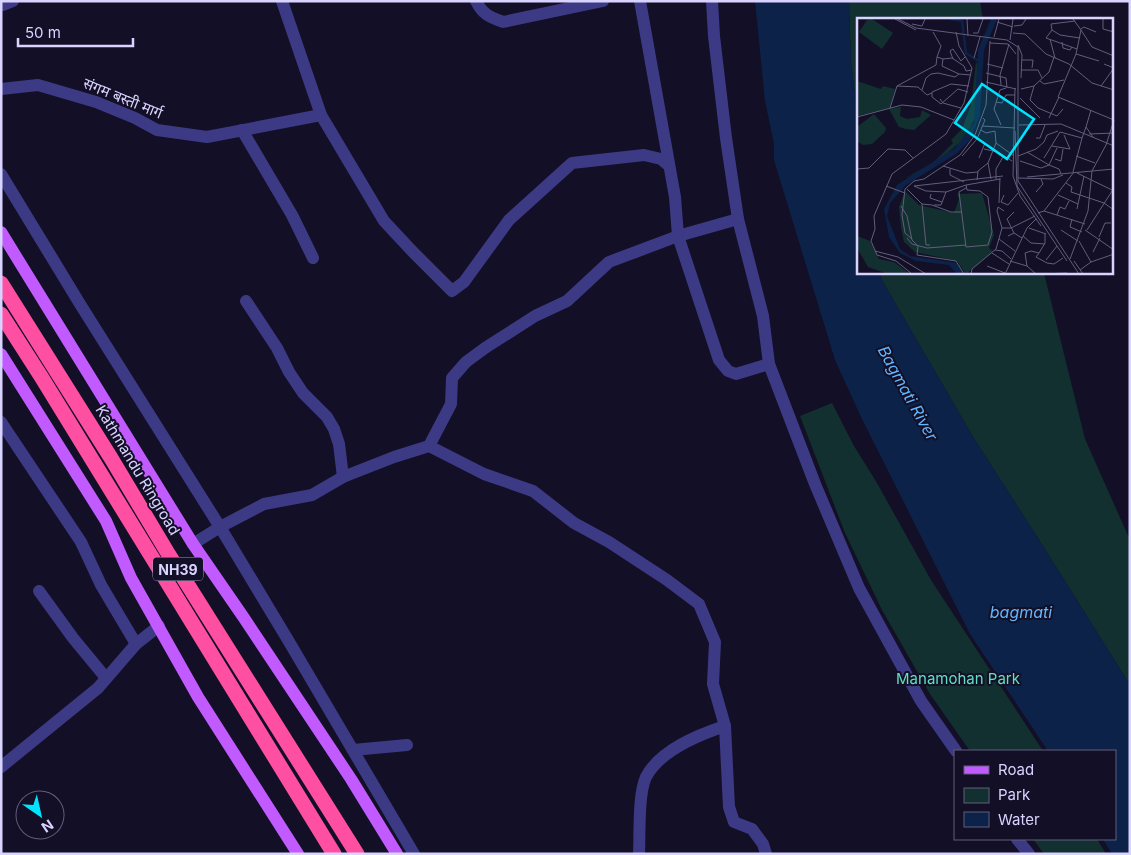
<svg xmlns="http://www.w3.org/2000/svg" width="1131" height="855" font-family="Inter,'Noto Sans Devanagari',sans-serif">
<rect width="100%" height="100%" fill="#130f26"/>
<g fill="#12302f">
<path d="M849,1h131l3,18h-125v95l-7,-50z"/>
<path d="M879,273h165l41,166 45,101v145l-94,-150 -63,-98 -90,-155z"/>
<path d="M832,403l22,43 23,37 54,97 112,171h-73l-40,-57 -48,-84 -37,-77 -45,-117z"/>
<path d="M1033,839h64l9,15h-62z"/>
</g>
<path fill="#0c2248" d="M755,1h94l2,63 7,50v158l21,1 4,9 90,155 63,98 94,150v169h-18l-9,-15h12v-88h-67l-78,-117 -109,-217 -26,-57 -61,-200v-16l-9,-43z"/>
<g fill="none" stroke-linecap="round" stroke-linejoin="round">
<g stroke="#3d3a85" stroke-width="12">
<path d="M282,1l39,114 63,106 29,31 39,39 12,-9 45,-62 63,-57 72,-8 17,4 7,6"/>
<path d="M476,1c7,14 14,16 27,21l100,-21"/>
<path d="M640,1l35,196 3,39 41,124 9,11 8,3 33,-10"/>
<path d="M712,1l2,35 12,102 12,81 25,97 6,48 46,120 44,104 62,113 35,50"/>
<path d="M1,4l2,1 10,-4"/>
<path d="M1,89l37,-4 58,17 39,16 22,12 50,7 114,-22"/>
<path d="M242,130l50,85 21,43"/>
<path d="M1,174l79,130 140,223 68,113 126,214"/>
<path d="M246,301l31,47 12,24 14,21 24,24 7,12 5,15 4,33"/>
<path d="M1,422l80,120 20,43 35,59"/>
<path d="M429,446l55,28 49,17 41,32 35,19 58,38 32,24 16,38 -2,42 12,42 4,81 5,15 18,7 11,15 3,10"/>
<path d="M193,544l27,-17 44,-23 48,-9 31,-18 51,-20 35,-11 22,-42 1,-26 14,-16 19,-14 50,-32 32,-15 42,-39 69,-26 60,-17"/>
<path d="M39,591l34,47 33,40"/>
<path d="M353,750l54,-5"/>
<path d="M1,767l97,-79 38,-44 23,-18"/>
<path d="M1017,839l12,15"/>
<path d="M639,854c1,-20 -1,-60 7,-77 14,-27 52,-42 79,-51"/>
</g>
<g stroke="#c25bff" stroke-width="12">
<path d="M1,232l192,312 51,74 107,161 46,75"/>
<path d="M1,354l105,167 25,57 67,119 100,157"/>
</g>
<g stroke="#ff4fa3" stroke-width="15">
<path d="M1,283l110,175 58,97 188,299"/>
<path d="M1,314l41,64 292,476"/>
</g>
</g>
<g text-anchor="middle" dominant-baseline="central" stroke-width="4" stroke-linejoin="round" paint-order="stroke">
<rect fill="#130f26" stroke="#9e99be" stroke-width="1" x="153" y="557.5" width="50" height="23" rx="4"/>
<g font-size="14" font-weight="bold" fill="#d9d4ff">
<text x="178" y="569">NH39</text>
</g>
<g font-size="15" fill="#d9d4ff" stroke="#130f26">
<text transform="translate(123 98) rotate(22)">संगम बस्ती मार्ग</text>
<text transform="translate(138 470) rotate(59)">Kathmandu Ringroad</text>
</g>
<g font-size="15" fill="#5fe0c0" stroke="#130f26">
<text x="958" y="678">Manamohan Park</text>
</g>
<g font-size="16" font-style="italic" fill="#62b6ff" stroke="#130f26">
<text transform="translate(908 393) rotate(61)">Bagmati River</text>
<text x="1021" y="612">bagmati</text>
</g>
</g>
<g transform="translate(857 18)">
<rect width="256" height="256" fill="#130f26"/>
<path d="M15,1l21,14 -11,16 -23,-17 8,-12zM119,44l2,4 -3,52 -11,21 -32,27 -28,13 30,-17 19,-19 -2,-3 11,-11 9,-24zM0,63l24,8 2,-3 12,3 -5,19 -33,8zM44,89l-1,9 7,3 13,-2 2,-7 9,5 -17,15 -8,-1 -7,-2 -10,-18zM17,96l12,14 -1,4 -13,12 -9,1 -6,-4v-14zM48,173l14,14 35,8 5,-14 -2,-5 25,-1 12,42 -5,13 4,3 -27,23 -9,-13 -42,-9 -11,-10 -3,-15 -2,-20zM0,218l13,5 9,18 15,3 16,12h-22l-20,-7 -11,-19z" fill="#12302f"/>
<path d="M134,1h6l-13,31 -4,66 -10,24 -14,14 -50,31 -16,18 -3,13 13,33 10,7 47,7 6,11h-6l-8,-9 -33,-4 -16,-8 -11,-16 -5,-28 13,-24 58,-37 19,-25 4,-73z" fill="#0c2248"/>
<path fill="none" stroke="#0c2248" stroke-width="2.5" d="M94,1l11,2 4,32 14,9"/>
<path fill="none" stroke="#625e7d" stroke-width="1" d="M38,1l21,11M41,1l18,9 91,12 11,7v134l61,93M110,1l1,17M216,1l8,11 -5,24 -18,43 56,23M246,1v10l11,3M218,3l-24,3 1,6 -6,8 31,11M140,4l16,5M55,6l10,2 3,-7M157,8l8,-1 4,-6M224,11l3,-2 12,5M195,12l8,5 20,3M224,12l11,17 22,9M76,14l8,14 -4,11M116,15h5l5,-14M156,15l12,1 21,20 23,10 23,19 22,7M137,19l5,-18M193,21l5,19M153,22l3,-21M205,24l1,6 7,2 2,-3M133,25l18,1 8,10M161,27l4,10 -1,23M219,36l23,7M117,40l6,-21M96,41l-3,-8 3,-2 8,12 4,-4M165,42h11l-1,8M130,46l16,4M164,52h17l4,8M129,55l20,5 1,10M114,57l-12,-1 -17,-8 1,-7 9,-1 12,8 2,5 6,-1M183,63l4,3 20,-4M129,64l30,7M144,67l-1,-10 9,-31M177,68l15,-14 5,-15M244,68l13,-18 -10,-4M158,70l-2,88 7,20 21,30M164,71l13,-3 -4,14 8,8 19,8 6,-7M65,72l4,-12 5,-4 7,-1 17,4 4,-3M111,74l-10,-3 -17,15 -9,-7v-5l19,-8 18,2M75,75l-5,2 -9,-8 -21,-1 39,-21 1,-8 6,2M163,80l20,20M83,81l3,4 18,5M139,84l6,1 4,-8h9M33,90l7,-22M234,92l-5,17 7,10M0,99l45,-12 19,2 33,13M192,100l10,-21M144,107l-7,-16 6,-19 6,-2M162,107l42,-1 53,22M125,108l33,2M158,113l2,55 50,75M232,116l25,-1M179,120h4l5,-13M120,121l8,4 -6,15M139,125l18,13M195,128l18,3 -6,-14M200,130l-8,17 10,4 2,5M127,131l14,3 14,9M170,134l22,13M105,138l15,-17 8,-19 -2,-2M161,138l18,-7 8,-7 3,-7 11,-4M219,138l19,7M187,140l16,-26 22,6 4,-11M198,141l6,2 2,-12M163,143l21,7 8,-3M131,145l3,16M86,148l23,7 12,-1M0,151l12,-1 19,-19 17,1 8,8M93,151v6l14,7M216,154l9,-34M220,155l35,17M170,159l87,-8M161,160l35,1 10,-4M139,161v-10l7,-12M120,162l1,-9 10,-8 8,-20 -1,-12 -9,2 -5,-3M209,165l6,4 -1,5 33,11 10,7M29,168l19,7M57,168l89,-10M57,168l12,5 20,1 20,-7M109,170l-7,4 7,55 22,-2 4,-13 -4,-35 -8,-6 -13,-1 -1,-5 34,-6M50,171l15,15M179,174l7,-8 -2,-5M74,176l-1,4 12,4M147,177l-3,7 7,3 10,-12M201,177l20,9 -1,5M142,185l1,-25M65,186l4,41h4M65,186l10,1 19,7h11M221,186l6,-28M77,187h7l5,-13M44,188l6,10 5,24 6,6 -1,9 39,6 8,13M147,193l-6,-4 -1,4 5,17h9l24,-12M187,193l30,-39M181,195l6,-2 41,13M200,197l3,-8 5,2 4,-8M215,201l-2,8 12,5M172,210l17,6M204,212l17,11M228,212l29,20M230,212l27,-42M157,215l-7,-14 7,-7M151,218l6,-3 8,5M166,218l8,7 14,1M242,219l6,-14h6M50,220l5,6 15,4 39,-3M55,221l-7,-6 -3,-18 3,-26 9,-8 10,-2 36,-24 15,-20 11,-30 4,-64M142,221l16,12M222,223l12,21M138,232l7,1 9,8M18,233l23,6 28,17M236,234l7,-14M135,235l17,11M182,235l-3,4 11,6 7,1 9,-6M182,235l6,-10v-9M213,241l18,-48 4,-40 14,-26 8,-25M189,242l11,-14M153,243l17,5 9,8M217,243l9,13M130,248l18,7M170,248l-2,-13 6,-2 8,2M223,252l11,-8 23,-8M55,256l-16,-13 -19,-6 -6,-14 4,-12 -1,-13 18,-42 54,-40 18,-31 8,-35 -13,-22 -3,-14M114,256l1,-5 24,-20 6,-21M148,256l22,-46 9,-9M182,256l28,-1"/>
<path fill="#00e5ff" fill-opacity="0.15" stroke="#00e5ff" stroke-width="2.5" d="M125,66l52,35 -27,40 -52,-36z"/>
<rect width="256" height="256" fill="none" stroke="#d9d4ff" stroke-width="2.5"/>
</g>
<rect width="1131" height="855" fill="none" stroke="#d9d4ff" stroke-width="5"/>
<rect x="954" y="750" width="162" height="90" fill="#130f26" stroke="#625e7d"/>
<rect x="964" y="766" width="25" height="8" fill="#c25bff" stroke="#625e7d"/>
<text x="998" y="775" font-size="15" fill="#d9d4ff">Road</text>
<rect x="964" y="788" width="25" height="15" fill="#12302f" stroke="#625e7d"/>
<text x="998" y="800" font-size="15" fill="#d9d4ff">Park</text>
<rect x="964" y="812" width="25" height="15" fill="#0c2248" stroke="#625e7d"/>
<text x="998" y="825" font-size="15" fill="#d9d4ff">Water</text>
<g transform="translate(40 815) rotate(146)"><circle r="24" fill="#130f26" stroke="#625e7d"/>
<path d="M0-4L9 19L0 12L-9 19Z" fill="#00e5ff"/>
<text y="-8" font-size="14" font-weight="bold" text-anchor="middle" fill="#d9d4ff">N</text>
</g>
<path d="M18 38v8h115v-8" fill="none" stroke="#d9d4ff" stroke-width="2.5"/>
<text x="25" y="38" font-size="15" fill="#d9d4ff" stroke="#130f26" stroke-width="4" paint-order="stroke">50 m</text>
</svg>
